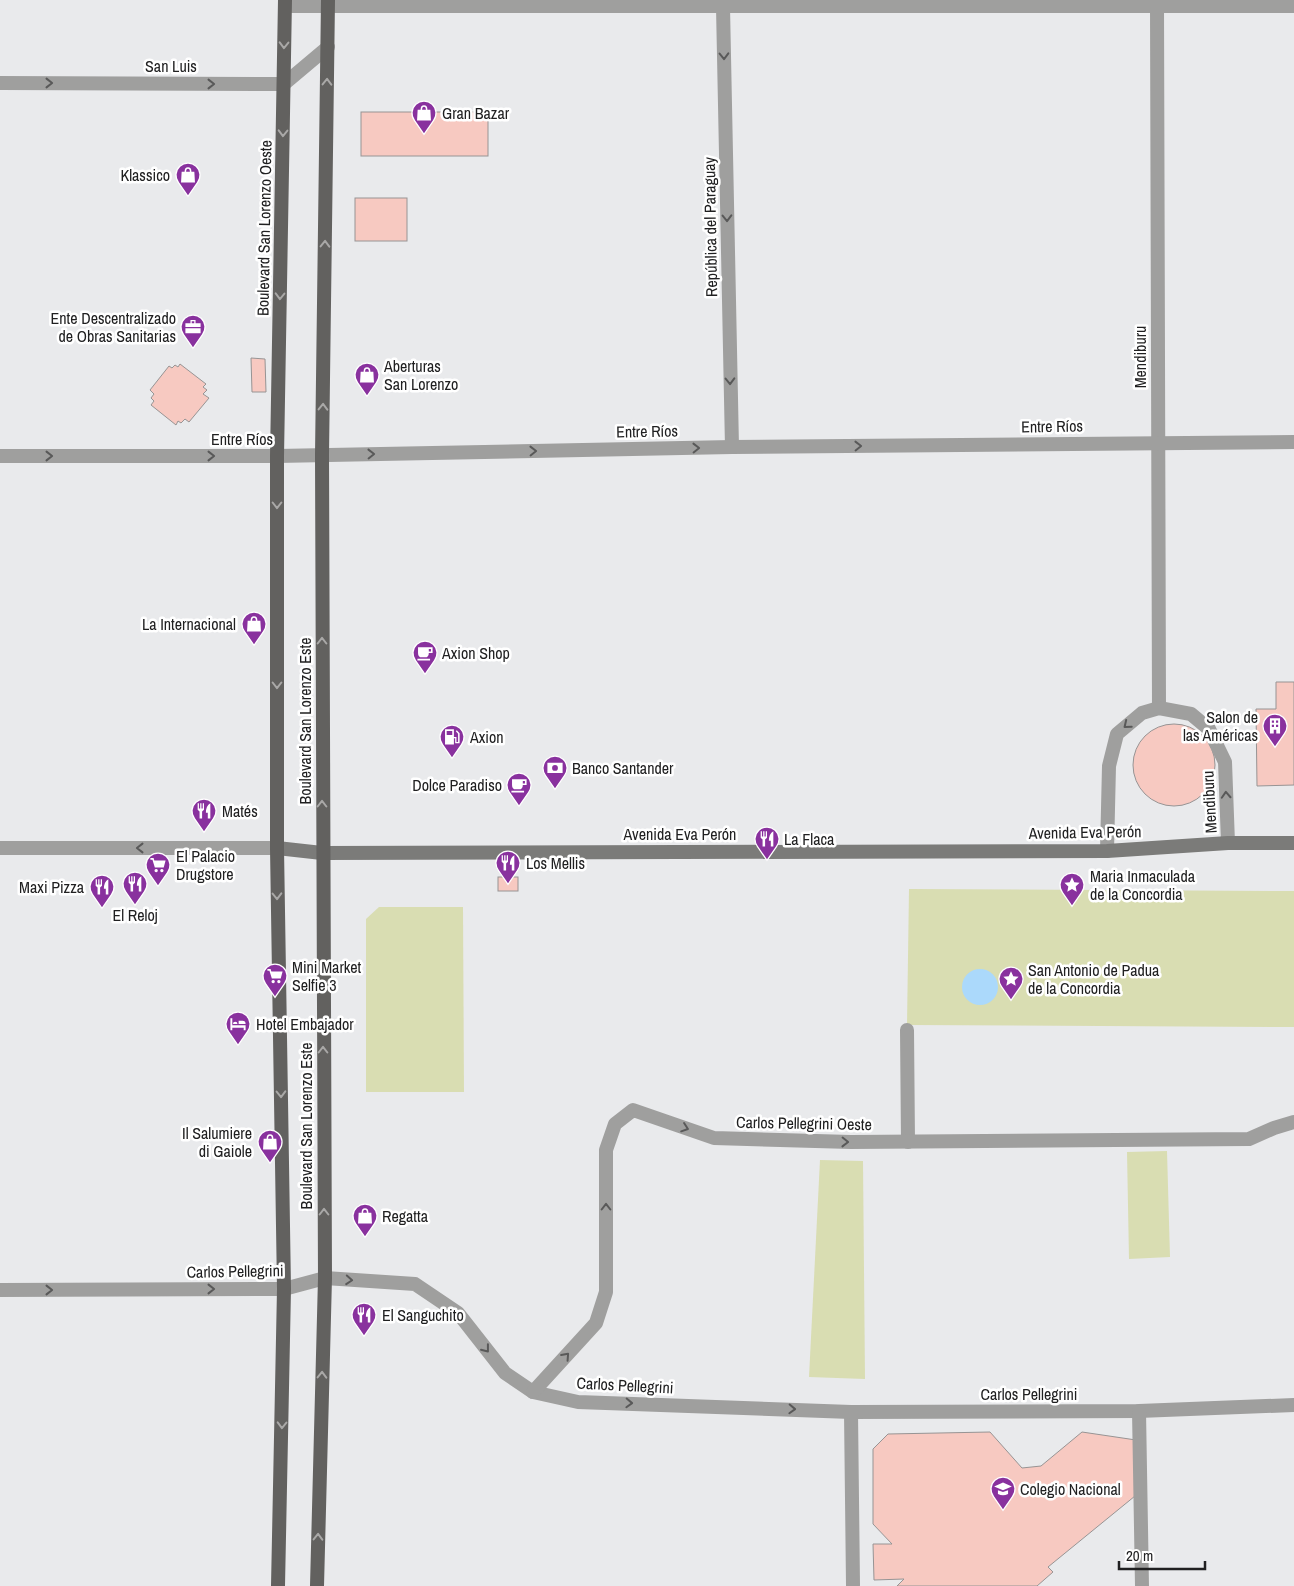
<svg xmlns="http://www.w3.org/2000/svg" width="1294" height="1586" font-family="'Archivo Narrow',sans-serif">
<rect width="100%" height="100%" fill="#e9eaec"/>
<g fill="#d9ddb2">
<path d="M909,889l385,2v136l-387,-2z"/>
<path d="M379,907h84l1,185h-98v-173z"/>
<path d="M1167,1151l3,106 -41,2 -2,-107z"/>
<path d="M820,1160l43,1 2,218 -56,-2z"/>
</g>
<circle fill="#abd9fb" cx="980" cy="987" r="18"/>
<g fill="#f7c9c1" stroke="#979494">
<rect x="361" y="112" width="127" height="44"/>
<rect x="355" y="198" width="52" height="43"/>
<path d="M251,358l14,1 1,33h-14z"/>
<path d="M180,364l26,20 -3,3 4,3 -4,4 6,4 -20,24 -4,-3 -4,4 -3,-2 -2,4 -25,-20 3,-4 -3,-3 3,-4 -4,-4 19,-24 3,2 3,-3 3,2z"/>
<path d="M1276,682h18v103l-37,1 -1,-77h20z"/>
<circle cx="1174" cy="765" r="41"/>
<rect x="498" y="877" width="20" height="14"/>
<path d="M990,1432l32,36 19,-2 41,-34 54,8 -1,56 -87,71 5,5 -16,14h-140l7,-7 -30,1 -1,-36h19l-19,-20v-75l15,-15z"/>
</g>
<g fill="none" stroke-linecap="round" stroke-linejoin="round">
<path stroke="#9f9f9e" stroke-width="14" d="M907,1030l1,112"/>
<path stroke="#9f9f9e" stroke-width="14" d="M851,1412l2,173"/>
<g stroke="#9f9f9e" stroke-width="14">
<path d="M1157,6l2,702"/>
<path d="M723,7l9,440"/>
<path d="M0,83l284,1 44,-37"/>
<path d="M0,456h277l455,-9 562,-5"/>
<path d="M1107,851l2,-85 8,-32 25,-21 17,-5 32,6 18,15 16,33 3,81"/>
<path d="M0,1290l284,-1 41,-11 90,6 43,29 47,60 28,19 45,10 273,10 288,-1 155,-6"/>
<path d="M533,1392l63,-69 10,-31v-142l9,-26 18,-14 81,28 137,4 398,-3 25,-11 20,-6"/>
<path d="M1139,1411l3,175"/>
</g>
<g stroke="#9f9f9e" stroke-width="14">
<path d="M285,6h1009"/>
<path d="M0,848h277"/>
</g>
<path stroke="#7b7b79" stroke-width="14" d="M277,848l45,5 785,-2 121,-8h66"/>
<g stroke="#62615f" stroke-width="14">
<path d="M278,1586l6,-297 -7,-441v-392l8,-456"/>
<path d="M317,1586l8,-308 -3,-823 6,-455"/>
</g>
</g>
<defs><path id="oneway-chevron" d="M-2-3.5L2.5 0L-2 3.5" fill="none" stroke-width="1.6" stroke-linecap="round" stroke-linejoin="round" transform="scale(1.25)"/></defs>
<g stroke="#a9a8a7">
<use href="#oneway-chevron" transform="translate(284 45) rotate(91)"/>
<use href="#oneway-chevron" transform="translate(327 82) rotate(-89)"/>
<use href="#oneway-chevron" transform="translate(283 133) rotate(91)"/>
<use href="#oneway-chevron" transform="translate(325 244) rotate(-89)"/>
<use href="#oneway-chevron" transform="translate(280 296) rotate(91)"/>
<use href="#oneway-chevron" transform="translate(323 407) rotate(-89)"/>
<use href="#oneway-chevron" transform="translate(277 505) rotate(90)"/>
<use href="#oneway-chevron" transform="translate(322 641) rotate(-90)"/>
<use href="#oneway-chevron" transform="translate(277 685) rotate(90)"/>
<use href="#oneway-chevron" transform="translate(322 804) rotate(-90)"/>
<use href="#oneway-chevron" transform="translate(277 896) rotate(89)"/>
<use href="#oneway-chevron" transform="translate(323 1050) rotate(-90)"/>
<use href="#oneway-chevron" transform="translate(281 1094) rotate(89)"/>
<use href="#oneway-chevron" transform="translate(324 1212) rotate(-90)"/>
<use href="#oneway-chevron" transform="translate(322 1375) rotate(-89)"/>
<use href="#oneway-chevron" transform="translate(282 1425) rotate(91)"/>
<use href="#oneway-chevron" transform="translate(318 1537) rotate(-89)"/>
</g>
<g stroke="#595959">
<use href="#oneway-chevron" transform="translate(724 56) rotate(89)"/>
<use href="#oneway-chevron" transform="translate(49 83)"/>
<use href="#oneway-chevron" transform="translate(211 84)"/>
<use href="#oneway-chevron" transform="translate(727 218) rotate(89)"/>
<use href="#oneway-chevron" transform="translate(730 381) rotate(89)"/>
<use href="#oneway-chevron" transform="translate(858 446) rotate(-1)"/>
<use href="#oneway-chevron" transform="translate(696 448) rotate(-1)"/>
<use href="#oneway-chevron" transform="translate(533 451) rotate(-1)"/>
<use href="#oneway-chevron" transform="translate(371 454) rotate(-1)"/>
<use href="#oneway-chevron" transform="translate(49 456)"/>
<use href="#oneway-chevron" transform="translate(211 456)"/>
<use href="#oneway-chevron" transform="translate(1127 725) rotate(141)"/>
<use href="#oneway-chevron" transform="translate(1226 795) rotate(-93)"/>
<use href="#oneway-chevron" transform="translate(140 848) rotate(180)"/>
<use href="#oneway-chevron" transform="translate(685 1128) rotate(19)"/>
<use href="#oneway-chevron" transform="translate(845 1142) rotate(1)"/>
<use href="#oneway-chevron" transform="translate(606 1207) rotate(-90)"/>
<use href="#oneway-chevron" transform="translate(349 1280) rotate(4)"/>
<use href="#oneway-chevron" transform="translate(211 1289)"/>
<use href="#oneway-chevron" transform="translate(49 1290)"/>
<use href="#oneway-chevron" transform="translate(486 1349) rotate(52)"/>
<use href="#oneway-chevron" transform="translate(566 1356) rotate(-48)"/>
<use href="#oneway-chevron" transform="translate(629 1403) rotate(2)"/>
<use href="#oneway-chevron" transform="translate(792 1409) rotate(2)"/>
</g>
<defs>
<symbol id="shop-pin" viewBox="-11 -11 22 30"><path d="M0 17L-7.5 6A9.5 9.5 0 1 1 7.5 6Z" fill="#89319e" stroke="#fff"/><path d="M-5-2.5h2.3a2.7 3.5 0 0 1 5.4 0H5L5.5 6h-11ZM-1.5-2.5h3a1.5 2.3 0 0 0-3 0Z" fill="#fff"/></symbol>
<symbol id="office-pin" viewBox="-11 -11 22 30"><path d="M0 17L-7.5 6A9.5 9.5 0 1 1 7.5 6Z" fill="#89319e" stroke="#fff"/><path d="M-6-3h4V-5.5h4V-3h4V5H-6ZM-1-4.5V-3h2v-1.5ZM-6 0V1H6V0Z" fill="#fff"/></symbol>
<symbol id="cafe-pin" viewBox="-11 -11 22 30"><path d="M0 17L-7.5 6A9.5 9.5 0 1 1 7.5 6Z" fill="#89319e" stroke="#fff"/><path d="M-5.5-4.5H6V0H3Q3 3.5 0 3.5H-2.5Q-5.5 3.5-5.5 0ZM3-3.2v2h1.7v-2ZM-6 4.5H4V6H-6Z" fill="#fff"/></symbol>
<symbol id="building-pin" viewBox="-11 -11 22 30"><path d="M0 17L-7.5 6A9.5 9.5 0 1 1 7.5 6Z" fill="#89319e" stroke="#fff"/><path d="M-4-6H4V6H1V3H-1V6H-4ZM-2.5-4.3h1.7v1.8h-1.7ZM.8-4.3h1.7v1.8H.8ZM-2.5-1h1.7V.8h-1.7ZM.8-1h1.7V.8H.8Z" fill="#fff"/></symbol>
<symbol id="fuel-pin" viewBox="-11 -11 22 30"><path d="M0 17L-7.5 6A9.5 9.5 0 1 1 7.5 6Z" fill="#89319e" stroke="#fff"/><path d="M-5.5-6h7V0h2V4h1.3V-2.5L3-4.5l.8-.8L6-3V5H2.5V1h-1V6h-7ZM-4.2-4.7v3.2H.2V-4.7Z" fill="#fff"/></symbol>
<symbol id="bank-pin" viewBox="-11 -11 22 30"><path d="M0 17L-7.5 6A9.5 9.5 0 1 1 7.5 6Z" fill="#89319e" stroke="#fff"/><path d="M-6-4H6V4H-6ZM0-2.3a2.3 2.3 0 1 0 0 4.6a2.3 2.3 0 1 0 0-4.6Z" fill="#fff"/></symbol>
<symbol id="restaurant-pin" viewBox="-11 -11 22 30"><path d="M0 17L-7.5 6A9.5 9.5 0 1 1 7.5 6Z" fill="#89319e" stroke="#fff"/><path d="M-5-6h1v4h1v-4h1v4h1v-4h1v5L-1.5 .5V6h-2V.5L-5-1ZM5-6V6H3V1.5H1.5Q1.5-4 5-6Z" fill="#fff"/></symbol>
<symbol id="supermarket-pin" viewBox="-11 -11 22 30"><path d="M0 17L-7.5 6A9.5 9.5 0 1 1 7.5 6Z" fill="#89319e" stroke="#fff"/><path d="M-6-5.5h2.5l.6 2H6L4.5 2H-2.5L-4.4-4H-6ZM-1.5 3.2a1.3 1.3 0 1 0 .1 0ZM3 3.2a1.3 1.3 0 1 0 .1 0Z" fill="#fff"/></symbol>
<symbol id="sight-pin" viewBox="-11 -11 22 30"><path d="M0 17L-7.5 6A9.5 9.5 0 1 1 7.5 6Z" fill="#89319e" stroke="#fff"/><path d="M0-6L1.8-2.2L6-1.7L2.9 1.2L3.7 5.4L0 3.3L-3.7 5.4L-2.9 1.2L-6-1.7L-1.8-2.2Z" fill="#fff"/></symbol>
<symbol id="hotel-pin" viewBox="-11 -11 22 30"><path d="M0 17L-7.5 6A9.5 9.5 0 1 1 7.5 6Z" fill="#89319e" stroke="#fff"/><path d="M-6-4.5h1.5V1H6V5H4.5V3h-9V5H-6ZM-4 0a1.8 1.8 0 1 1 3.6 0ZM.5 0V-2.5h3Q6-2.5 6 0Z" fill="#fff"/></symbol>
<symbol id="school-pin" viewBox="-11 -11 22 30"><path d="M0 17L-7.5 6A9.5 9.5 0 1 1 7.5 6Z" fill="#89319e" stroke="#fff"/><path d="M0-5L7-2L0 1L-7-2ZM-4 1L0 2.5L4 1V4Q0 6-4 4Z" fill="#fff"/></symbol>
</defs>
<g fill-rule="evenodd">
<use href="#shop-pin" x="410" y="99" width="28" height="38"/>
<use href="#shop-pin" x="174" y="161" width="28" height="38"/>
<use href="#office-pin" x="179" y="313" width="28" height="38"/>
<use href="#shop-pin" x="353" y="361" width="28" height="38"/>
<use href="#shop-pin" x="240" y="610" width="28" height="38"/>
<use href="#cafe-pin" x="411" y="639" width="28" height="38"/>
<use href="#building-pin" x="1261" y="712" width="28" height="38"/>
<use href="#fuel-pin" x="438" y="723" width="28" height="38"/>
<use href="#bank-pin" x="541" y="754" width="28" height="38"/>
<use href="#cafe-pin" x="505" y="771" width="28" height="38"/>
<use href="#restaurant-pin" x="190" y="797" width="28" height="38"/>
<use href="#restaurant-pin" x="753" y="825" width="28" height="38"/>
<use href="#restaurant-pin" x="494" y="849" width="28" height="38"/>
<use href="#supermarket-pin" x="144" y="851" width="28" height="38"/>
<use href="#restaurant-pin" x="121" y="870" width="28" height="38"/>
<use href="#sight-pin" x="1058" y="871" width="28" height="38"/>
<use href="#restaurant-pin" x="88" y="873" width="28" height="38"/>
<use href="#supermarket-pin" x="261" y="962" width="28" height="38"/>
<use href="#sight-pin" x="997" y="965" width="28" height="38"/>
<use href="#hotel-pin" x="224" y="1010" width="28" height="38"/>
<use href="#shop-pin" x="256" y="1128" width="28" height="38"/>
<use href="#shop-pin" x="351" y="1202" width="28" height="38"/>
<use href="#restaurant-pin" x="350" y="1301" width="28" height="38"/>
<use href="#school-pin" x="989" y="1475" width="28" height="38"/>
</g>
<g text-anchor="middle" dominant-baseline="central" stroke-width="5" stroke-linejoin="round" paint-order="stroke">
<g font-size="16" fill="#202021" stroke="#fff">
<text x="171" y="66">San Luis</text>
<text transform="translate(710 227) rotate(-91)">República del Paraguay</text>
<text transform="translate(264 228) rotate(-89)">Boulevard San Lorenzo Oeste</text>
<text transform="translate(1140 357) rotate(-90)">Mendiburu</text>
<text transform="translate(1052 426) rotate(-1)">Entre Ríos</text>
<text transform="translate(647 431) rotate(-1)">Entre Ríos</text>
<text x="242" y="439">Entre Ríos</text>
<text transform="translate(305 721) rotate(-90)">Boulevard San Lorenzo Este</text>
<text transform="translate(1209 802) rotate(-93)">Mendiburu</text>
<text transform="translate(1085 832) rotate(-1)">Avenida Eva Perón</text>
<text x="680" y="834">Avenida Eva Perón</text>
<text transform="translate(804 1123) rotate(1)">Carlos Pellegrini Oeste</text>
<text transform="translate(306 1126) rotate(-90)">Boulevard San Lorenzo Este</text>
<text transform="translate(235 1271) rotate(-1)">Carlos Pellegrini</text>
<text transform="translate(625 1385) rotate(3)">Carlos Pellegrini</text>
<text x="1029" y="1394">Carlos Pellegrini</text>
</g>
<g font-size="16" fill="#202021" stroke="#fff" text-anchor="start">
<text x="442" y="113">Gran Bazar</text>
<text x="170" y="175" text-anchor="end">Klassico</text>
<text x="176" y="318" text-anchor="end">Ente Descentralizado<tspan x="176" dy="18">de Obras Sanitarias</tspan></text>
<text x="384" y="366">Aberturas<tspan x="384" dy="18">San Lorenzo</tspan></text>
<text x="236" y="624" text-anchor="end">La Internacional</text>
<text x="442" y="653">Axion Shop</text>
<text x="1258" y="717" text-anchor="end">Salon de<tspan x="1258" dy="18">las Américas</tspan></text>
<text x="470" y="737">Axion</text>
<text x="572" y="768">Banco Santander</text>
<text x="502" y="785" text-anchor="end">Dolce Paradiso</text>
<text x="222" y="811">Matés</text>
<text x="784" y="839">La Flaca</text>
<text x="176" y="856">El Palacio<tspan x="176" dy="18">Drugstore</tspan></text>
<text x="526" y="863">Los Mellis</text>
<text x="1090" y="876">Maria Inmaculada<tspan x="1090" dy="18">de la Concordia</tspan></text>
<text x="84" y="887" text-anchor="end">Maxi Pizza</text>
<text x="135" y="915" text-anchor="middle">El Reloj</text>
<text x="292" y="967">Mini Market<tspan x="292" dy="18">Selfie 3</tspan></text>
<text x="1028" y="970">San Antonio de Padua<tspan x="1028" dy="18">de la Concordia</tspan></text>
<text x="256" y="1024">Hotel Embajador</text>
<text x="252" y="1133" text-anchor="end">Il Salumiere<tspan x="252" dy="18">di Gaiole</tspan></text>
<text x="382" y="1216">Regatta</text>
<text x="382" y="1315">El Sanguchito</text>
<text x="1020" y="1489">Colegio Nacional</text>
</g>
</g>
<path d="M1119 1561v8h86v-8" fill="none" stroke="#202021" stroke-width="2.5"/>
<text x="1126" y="1561" font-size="15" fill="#202021" stroke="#ffffff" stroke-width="4" paint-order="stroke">20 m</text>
</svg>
